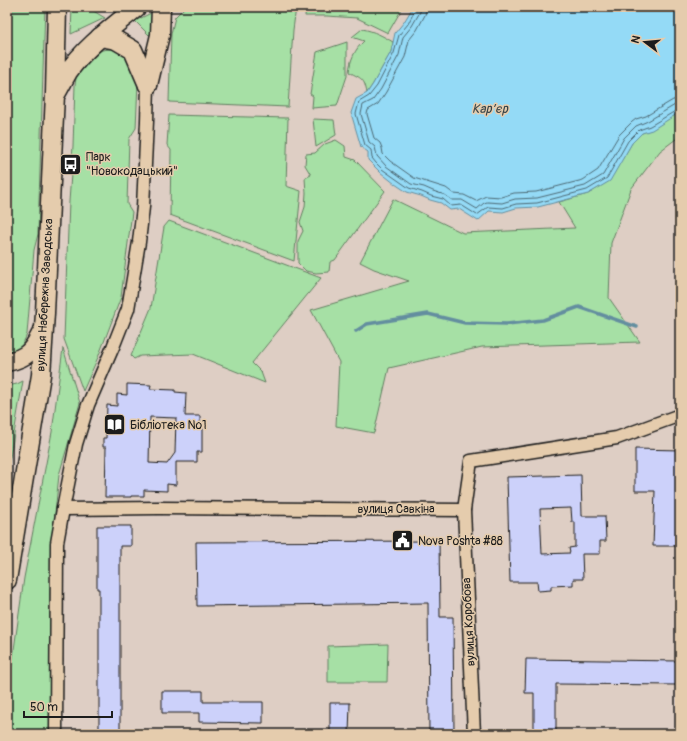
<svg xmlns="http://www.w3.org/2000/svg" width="687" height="741" font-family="Pangolin,sans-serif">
<rect width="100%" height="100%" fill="#decec4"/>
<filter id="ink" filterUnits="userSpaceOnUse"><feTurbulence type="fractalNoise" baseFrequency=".025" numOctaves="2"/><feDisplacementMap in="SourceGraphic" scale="8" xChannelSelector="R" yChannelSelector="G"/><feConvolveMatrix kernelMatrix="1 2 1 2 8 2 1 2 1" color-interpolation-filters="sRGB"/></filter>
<g filter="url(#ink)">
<g fill="#a6e0a5" stroke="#617e60">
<path d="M7,7h38l-7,227 -4,16 -7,84c-4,11 -8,17 -20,20z"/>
<path d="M72,7h15l18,11 -34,16z"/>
<path d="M185,7h111l-3,23 -5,77 -119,-5 2,-68 4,-17z"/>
<path d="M306,7h97l-15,26 -31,-15 -30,-2h-22z"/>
<path d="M153,12v21l-4,2 -14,-14z"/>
<path d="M362,29c12,2 21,7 31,13l-2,10 -18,32 -6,9c-3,-15 -5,-14 -18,-21 1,-12 6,-23 15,-31l-12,-4z"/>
<path d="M347,42v34l-10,30 -25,2 1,-12 -3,-2 7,-42z"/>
<path d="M110,49l10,2 8,5 10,26 -2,46 -7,11 -2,65 5,8 -11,85 -22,58 -16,36 -19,-52 5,-137 4,-56 2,-61 2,-13 12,-15 13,-7z"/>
<path d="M680,112v24l-20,15 -29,38 -20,54 -2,55 31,44 -158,5 -93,21 -15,65 -38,-7 3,-64 -28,-52 98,-29 -35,-12 -14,-7 33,-63 70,34 112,-5 -16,-26 29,-8 21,-13 23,-38 10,-10 10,-4z"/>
<path d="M169,115l119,3 -2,68 15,5 -7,70 -124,-46 1,-65 -4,-5z"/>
<path d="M313,119l21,1 2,15 -20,12z"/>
<path d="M336,140l9,6 1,11 9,3 30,31 -50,69 -5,2 -1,10 -13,1 -10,-2 -8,-8v-22l5,-10 -3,-9 5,-15 1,-14 -1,-15 6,-3 -6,-10 1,-11 9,-1 10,-9z"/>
<path d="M169,221l152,57 -69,85 9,9 4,11 -72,-29 -53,2 -6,3 -3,-3 20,-48 13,-81z"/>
<path d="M63,348l17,55 -21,72 -5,47 -4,70 1,142h-44v-19l4,-44 13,-93 28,-146z"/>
<path d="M23,381l-16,94v-89l10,-2z"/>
<path d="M388,644l-1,38h-59v-36z"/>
</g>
<path fill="#94daf6" stroke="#648e9f" d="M413,7h267v105l-28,18 -10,3 -10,10 -22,38 -22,13 -50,13 -22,1 -13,4 -14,-1 -11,10 -19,-12 -9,1 -9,-7 -11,-3 -9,-4 -14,-4 -12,-8 -15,-12 -12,-12v-8l-7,-5 -10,-34 5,-14 11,-6 6,-9 18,-32 4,-19 9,-11z"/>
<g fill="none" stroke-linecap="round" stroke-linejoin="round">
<g stroke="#4c6873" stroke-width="1">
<path d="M416,7l-1,3 -7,14 -9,11 -5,18 -17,33 -8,10 -10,6 -3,12 9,31 6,5 1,8 4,5 6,6 27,19 13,4 9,4 12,3 8,7 10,-1 16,10 11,-8 15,1 13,-4 21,-1 50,-13 20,-12 21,-37 11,-11 11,-4 27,-16h3"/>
<path d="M421,7l-1,5 -8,14 -9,11 -4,18 -18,34 -8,11 -10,5 -2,9 8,28 6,5 2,9 9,10 25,18 13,3 9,4 12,4 7,5h10l15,9 7,-6 3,-1 15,1 13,-4 22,-1 48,-12 18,-11 21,-37 12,-12 12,-5 27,-16h5"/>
<path d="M427,7l-2,8 -8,15 -8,10 -4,17 -19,35 -8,12 -10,6 -1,4 7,24 6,5 2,5 1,6 7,7 24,17 32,10 8,6 10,1 12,6 10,-5 15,1 13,-4 22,-1 47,-12 15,-10 21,-35 13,-13 4,-3 10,-3 27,-16 7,-1"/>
</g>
<path stroke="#648e9f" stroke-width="3.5" d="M356,331l11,-7 61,-10 37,9 42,1 36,-4 36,-13 58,20"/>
</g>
<g fill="#ccd1fa" stroke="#1c1c1c" fill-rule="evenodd">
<path d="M127,384l24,1 -1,4 25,1v2l11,1 -1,23h15v10h2v26h-5v10h-21v23l-9,-1v7l-23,-1v6h-13v1h-26l1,-50h-3v-9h3l1,-33 10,1v-12l10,1zM150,417l26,1 -1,35 -8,11 -18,-1z"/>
<path d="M635,449l45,1v96h-27l2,-55h-20z"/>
<path d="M581,475l1,41h23l1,25h-6v13h-18l1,25h-10v6l-22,1v4l-13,1 -1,-9h-27l-3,-105zM571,508l1,14h3v25l-6,1 1,5 -28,1 -2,-45z"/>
<path d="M97,526h34v20h-11v188h-21v-145h-2z"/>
<path d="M439,541l1,76h13l1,117h-25l-1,-131 -231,3 -1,-64z"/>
<path d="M526,659l154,2v24l-124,-1v50h-22v-41h-9z"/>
<path d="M162,691h41v11h60v21l-64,-1v-9h-37z"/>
<path d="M330,703h20l-1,31h-19z"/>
</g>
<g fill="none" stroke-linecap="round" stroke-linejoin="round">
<defs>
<g id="street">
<path d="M63,509l96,-1 305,2"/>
<path d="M56,734l1,-191 6,-34 13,-65 12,-39 25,-58 15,-38 11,-67 4,-35 4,-86 1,-36"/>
<path d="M474,734l-10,-224 7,-49 146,-23 63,-23"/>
</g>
<g id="secondary">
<path d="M100,37l16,3 17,10 15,35"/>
<path d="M148,85l12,-50 1,-28"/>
<path d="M56,94c4,-7 8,-15 12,-22 18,-26 45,-45 69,-65"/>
<path d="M7,362c21,-4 26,-12 35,-30"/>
<path d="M7,580l34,-205 4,-62 10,-219 2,-87"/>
</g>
</defs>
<use href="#street" stroke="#1c1c1c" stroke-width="15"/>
<use href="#secondary" stroke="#1c1c1c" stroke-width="21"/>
<use href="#street" stroke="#e5ccad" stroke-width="12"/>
<use href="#secondary" stroke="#e5ccad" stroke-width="18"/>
</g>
</g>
<defs>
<symbol id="bus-square" viewBox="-11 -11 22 22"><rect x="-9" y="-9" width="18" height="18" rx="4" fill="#1c1c1c" stroke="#e5ccad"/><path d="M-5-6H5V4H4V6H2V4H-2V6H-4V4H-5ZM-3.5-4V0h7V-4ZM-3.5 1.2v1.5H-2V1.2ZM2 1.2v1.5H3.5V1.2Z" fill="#fff"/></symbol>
<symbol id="library-square" viewBox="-11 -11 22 22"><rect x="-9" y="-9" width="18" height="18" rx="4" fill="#1c1c1c" stroke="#e5ccad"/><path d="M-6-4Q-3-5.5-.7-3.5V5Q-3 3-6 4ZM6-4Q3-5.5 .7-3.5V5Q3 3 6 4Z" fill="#fff"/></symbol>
<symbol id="civic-square" viewBox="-11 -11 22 22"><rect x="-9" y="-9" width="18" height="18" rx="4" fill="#1c1c1c" stroke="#e5ccad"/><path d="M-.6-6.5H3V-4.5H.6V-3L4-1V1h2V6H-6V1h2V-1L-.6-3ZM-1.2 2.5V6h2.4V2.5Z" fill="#fff"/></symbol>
</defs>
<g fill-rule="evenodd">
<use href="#bus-square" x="58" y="152" width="25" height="25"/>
<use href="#library-square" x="102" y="412" width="25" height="25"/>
<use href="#civic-square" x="390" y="528" width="25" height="25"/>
</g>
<g text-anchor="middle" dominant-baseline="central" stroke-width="3" stroke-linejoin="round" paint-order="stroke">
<g font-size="12" fill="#1c1c1c" stroke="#e5ccad" text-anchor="start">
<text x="86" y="157">Парк<tspan x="86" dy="14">"Новокодацький"</tspan></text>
<text x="130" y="425">Бібліотека №1</text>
<text x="418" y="541">Nova Poshta #88</text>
</g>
<g font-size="12" fill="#1c1c1c" stroke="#e5ccad">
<text transform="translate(45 295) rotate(-87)">вулиця Набережна Заводська</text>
<text x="396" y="509">вулиця Савкіна</text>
<text transform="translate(469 622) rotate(-93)">вулиця Коробова</text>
</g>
<g font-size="13" font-style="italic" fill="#344248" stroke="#e5ccad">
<text x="490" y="109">Кар’єр</text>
</g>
</g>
<rect width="687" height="741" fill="none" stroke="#e5ccad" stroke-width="24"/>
<rect x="12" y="12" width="663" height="717" fill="none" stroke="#1c1c1c" stroke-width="1.5" filter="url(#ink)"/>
<g transform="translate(645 42) rotate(286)" stroke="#e5ccad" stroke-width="3" paint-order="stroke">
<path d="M0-3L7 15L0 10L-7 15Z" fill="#1c1c1c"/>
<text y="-6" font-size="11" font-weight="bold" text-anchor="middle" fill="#1c1c1c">N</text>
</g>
<path d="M24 711v6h88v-6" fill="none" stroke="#1c1c1c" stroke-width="2"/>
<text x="30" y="711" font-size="12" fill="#1c1c1c" stroke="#e5ccad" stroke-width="3" paint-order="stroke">50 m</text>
</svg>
